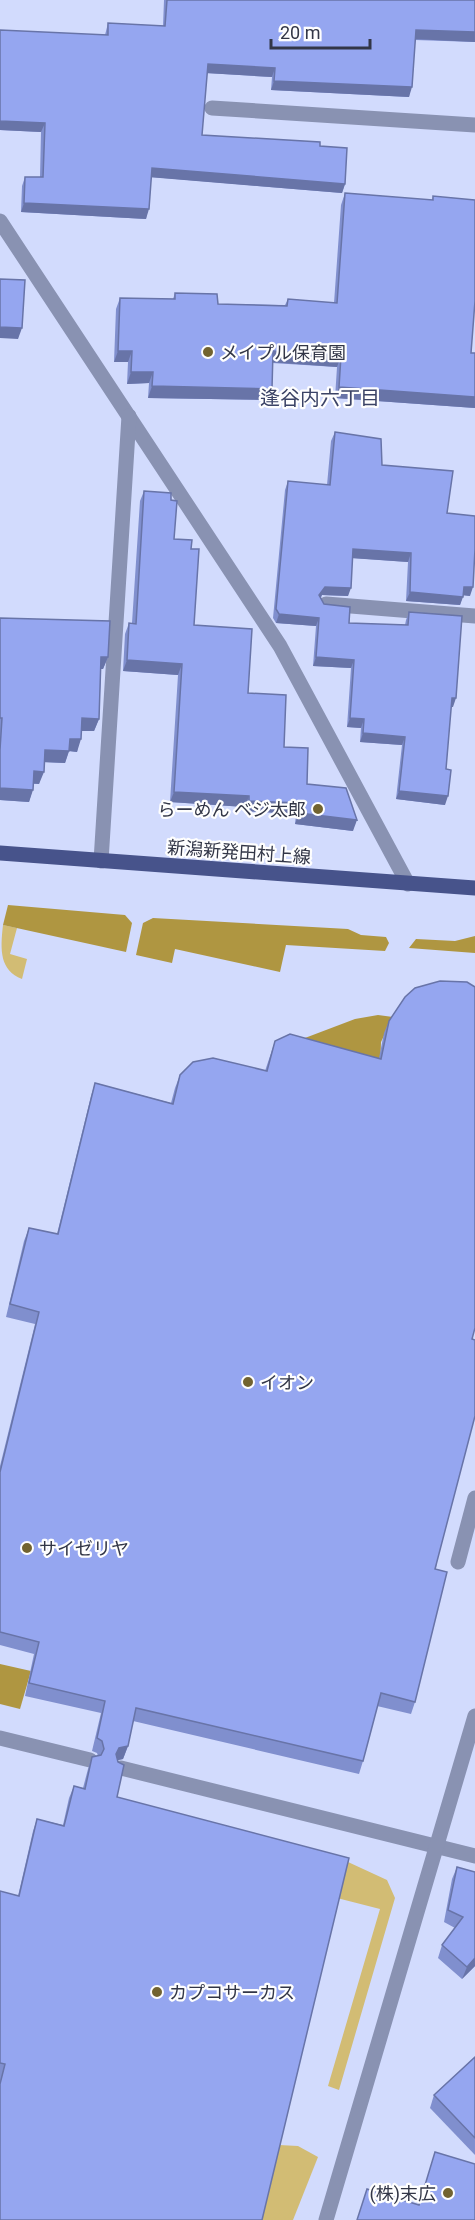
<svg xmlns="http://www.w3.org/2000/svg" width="475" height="2220" font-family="Roboto,'Noto Sans JP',sans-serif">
<rect width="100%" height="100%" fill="#d2dbfd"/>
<g fill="#d2bc74">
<path d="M3,925l14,3 -7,26 17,5 -5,20c-22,-9 -22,-28 -19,-54z"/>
<path d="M246,1838l102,24 39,18 8,18 -56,192 -11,-4 52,-177 -43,-11z"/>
<path d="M279,2145l19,1 20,11 -25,63h-32z"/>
</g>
<g fill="#af9641">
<path d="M8,905l117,10 7,8 -6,29 -123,-27z"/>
<path d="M153,918l195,11 13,6 25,2 3,6 -4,8 -99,-6 -6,27 -105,-23 -3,14 -36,-8 7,-32z"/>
<path d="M475,936v17l-66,-5 7,-9 39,2z"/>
<path d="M378,1015l15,2 -12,25 -1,30 -83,-31 58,-22z"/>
<path d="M0,1664l31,7 -11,38 -20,-5z"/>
</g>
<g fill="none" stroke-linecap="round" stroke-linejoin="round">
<g stroke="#8992b2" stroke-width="15">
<path d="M212,108l263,17"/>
<path d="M0,221l280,425 128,238"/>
<path d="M326,604l149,12"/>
<path d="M101,861l28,-445"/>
<path d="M458,1562l17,-64"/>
<path d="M0,1738l90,22"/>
<path d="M121,1768l354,88"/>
<path d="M326,2220l149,-504"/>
</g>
<path stroke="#47538b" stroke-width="15" d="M0,853l475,35"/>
</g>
<g fill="#808fce">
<path d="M164,0h311v42l-60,-2 -6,57 -138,-7 1,-13 -65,-4 -5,62 118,11 25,38 -3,9 -191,-16 -5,42 -125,-7 1,-26 3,-9h15l1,-45 -41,-2 105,-95 3,-12 55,3z"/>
<path d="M345,193l87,7 1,-4 41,117 -3,40h4v55l-140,-10 2,-31 -65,-4 -4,37 -120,-2 1,-15 -22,1 1,-22h-14l2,-53 4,-11 53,1 2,-6 43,11 67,1 3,-6 46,4 7,-98z"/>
<path d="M335,432l47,33 65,48 23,83 -7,-1 -3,10 -54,-4 2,-39 -55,-4 -5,38 -26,-1 -1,3 3,6 25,19 56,2 1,-5 3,-8 44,95h-2l-5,62 -1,36 -49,-6 6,-54 -42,-3 1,-14 -14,-1 4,-59 -38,-2 3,-40 -40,-3 -3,-5 12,-128 3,-9 39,4 4,-44z"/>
<path d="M144,491l27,9 3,39 17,10 3,76 54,68 36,54 23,37 46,47 -58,-7 1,-10 -51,-3v-4l-75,-5 8,-127 -55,-4 2,-37 4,-11h3l8,-122z"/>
<path d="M0,618l108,39 -5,12h-2l-2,50 -5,12h-13l-4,21 -8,-1 -4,12 -21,-1 -5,22h-5l-5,18 -29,-2z"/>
<path d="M389,1021l83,318 -57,363 -4,12 -34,-8 -14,55 -4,13 -226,-53 -5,25 -5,13 -5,1 -118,460v-329l18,5 15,-65 4,-12 26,6 6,-27 5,-12 9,2 5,-19 4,-12 6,-1 -1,-3 -5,-2 9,-38 -76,-17 9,-42 -34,-9v-179l35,-142 -29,-7 18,-76 5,-13 28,6 34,-138 4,-13 76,20 4,-15 5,-13 85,-4 10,-30 104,17 5,-25z"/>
<path d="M457,1867l18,5v94l-13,13 -24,-21 4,-13 13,-17 -11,-6 8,-43z"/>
<path d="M475,2057v98l-45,-47 4,-13z"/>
</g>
<g fill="#6874a8">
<path d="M416,30l59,2v10l-62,-3z"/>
<path d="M208,64l67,4 -3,9 -67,-4z"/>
<path d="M274,81l138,6 -3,10 -138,-7z"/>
<path d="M0,121l45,2 -4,9 -41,-2z"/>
<path d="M152,168l193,16 -3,9 -194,-16z"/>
<path d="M24,203l125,6 -3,10 -125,-7z"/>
<path d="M0,327l22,1 -4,11 -18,-1z"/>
<path d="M118,351h14l-4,11h-14z"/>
<path d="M273,351l68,5 -4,11 -68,-5z"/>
<path d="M131,372h22l-4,11 -22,1z"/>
<path d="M152,386l120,3 -4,11 -120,-2z"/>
<path d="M339,387l136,10v11l-140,-10z"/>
<path d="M353,549l58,4 -3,9 -58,-4z"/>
<path d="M325,587l26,1 -3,8 -26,-1 -6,9 3,-9z"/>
<path d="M464,587h9l-3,9 -9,-1z"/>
<path d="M410,592l53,5 -3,8 -54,-4z"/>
<path d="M279,614l40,4 -3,8 -40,-3z"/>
<path d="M101,657h7l-5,12h-6z"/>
<path d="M316,657l38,3 -3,8 -38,-2z"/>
<path d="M127,660l55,4 -4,11 -55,-4z"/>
<path d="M452,698h4l-3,9h-4z"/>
<path d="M82,718l17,1 -5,12h-17z"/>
<path d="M350,718l14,1 -3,9 -14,-1z"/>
<path d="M363,733l42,4 -3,8 -42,-3z"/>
<path d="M70,739h11l-4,13 -8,-1 -4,12 -24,-1 4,-12z"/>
<path d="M34,771l10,1 -5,12 -9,-1z"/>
<path d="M0,788l33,2 -4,12 -29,-2z"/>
<path d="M399,791l49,5 -3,9 -49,-6z"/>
<path d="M174,792l75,4 -4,11 -75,-5z"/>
<path d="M249,801l51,2 -4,11 -51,-3z"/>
<path d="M299,813l58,7 -4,11 -58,-7z"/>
<path d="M128,1746l-5,13 -9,2 2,-7 3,-6z"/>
<path d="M475,1958v8l-13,13 5,-12z"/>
</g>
<g fill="#95a6f0" stroke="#6874a8" stroke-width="1.5">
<path d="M167,0h308v32l-59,-2 -4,57 -138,-6 1,-13 -67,-4 -6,71 118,7v4l27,2 -2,36 -193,-16 -3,41 -125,-6 1,-26h18l2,-54 -45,-2v-91l108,5v-12l57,3z"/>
<path d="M345,193l88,7v-4l42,4v101l-4,52h4v44l-136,-10 2,-31 -68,-5 -1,38 -120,-3 1,-14h-22l1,-21h-14l2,-53 55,1v-6l42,1 1,10 69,2 1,-7 49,4z"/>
<path d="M0,279l25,1 -3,48 -22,-1z"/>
<path d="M335,432l46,7 1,26 71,6 -6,42 28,3v33l-2,38h-9l-1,10 -53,-5 1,-39 -58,-4 -2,39 -26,-1 -6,8 5,9 26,3 -1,16 59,2 1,-13 53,4 -6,82h-4l-6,71 5,1 -3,26 -49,-5 6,-54 -42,-4 1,-14 -14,-1 4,-58 -38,-3 3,-39 -40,-4 -3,-5 12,-128 42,4z"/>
<path d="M144,491l27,2v7l6,1 -3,38 18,1 -1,9h8l-5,76 58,4 -4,64 38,2 -2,52 24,1 -1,36 39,4 11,32 -58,-7 1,-10 -51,-2v-5l-75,-4 8,-128 -55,-4 2,-37 7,1z"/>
<path d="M0,618l110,3 -2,36h-7l-2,62 -17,-1 -1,21h-11l-1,12 -24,-1 -1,22 -10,-1 -1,19 -33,-2v-38l2,-32h-2z"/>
<path d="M440,981l27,1 8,5v341l-3,11 3,1v76l-40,153 12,3 -32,130 -34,-9 -18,68 -227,-53 -8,38 -9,2 -3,6 2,8 6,3 -7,32 232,61 -87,362h-262v-136l5,-20 -5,-1v-172l19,5 18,-77 27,7 10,-40 11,3 7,-32 9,-2 3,-6 -2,-8 -5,-3 8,-37 -76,-18 10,-41 -39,-10v-160l39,-160 -29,-8 19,-76 29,6 37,-151 78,21 7,-29 13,-13 20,-4 54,13 8,-30 15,-7 91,25 8,-38 16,-24 10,-9z"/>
<path d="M457,1867l18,5v86l-8,9 -25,-22 21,-28 -15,-7z"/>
<path d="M475,2057v81l-41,-43z"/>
<path d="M435,2152l40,12v56h-118l10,-31 52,16z"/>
</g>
<g fill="#726330" stroke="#fefefe" stroke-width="2">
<circle cx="208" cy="352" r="6"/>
<circle cx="318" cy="809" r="6"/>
<circle cx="248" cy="1382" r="6"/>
<circle cx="27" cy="1548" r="6"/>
<circle cx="157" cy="1992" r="6"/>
<circle cx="448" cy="2193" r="6"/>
</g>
<g text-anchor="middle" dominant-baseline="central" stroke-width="4.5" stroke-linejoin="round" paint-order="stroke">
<g font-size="18" fill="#323647" stroke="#fefefe" text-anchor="start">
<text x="220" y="352">メイプル保育園</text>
<text x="306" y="809" text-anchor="end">らーめん ベジ太郎</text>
<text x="260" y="1382">イオン</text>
<text x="39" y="1548">サイゼリヤ</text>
<text x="169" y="1992">カプコサーカス</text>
<text x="436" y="2193" text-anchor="end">(株)末広</text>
</g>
<g font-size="18" fill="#323647" stroke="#fefefe">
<text transform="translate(239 852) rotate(4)">新潟新発田村上線</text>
</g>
<g font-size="20" fill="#3b4366" stroke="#fefefe">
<text x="320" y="398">逢谷内六丁目</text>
</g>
</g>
<path d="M271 39v9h99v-9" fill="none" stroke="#323647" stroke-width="3"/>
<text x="280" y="39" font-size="18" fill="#323647" stroke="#fefefe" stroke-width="4.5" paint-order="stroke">20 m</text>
</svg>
